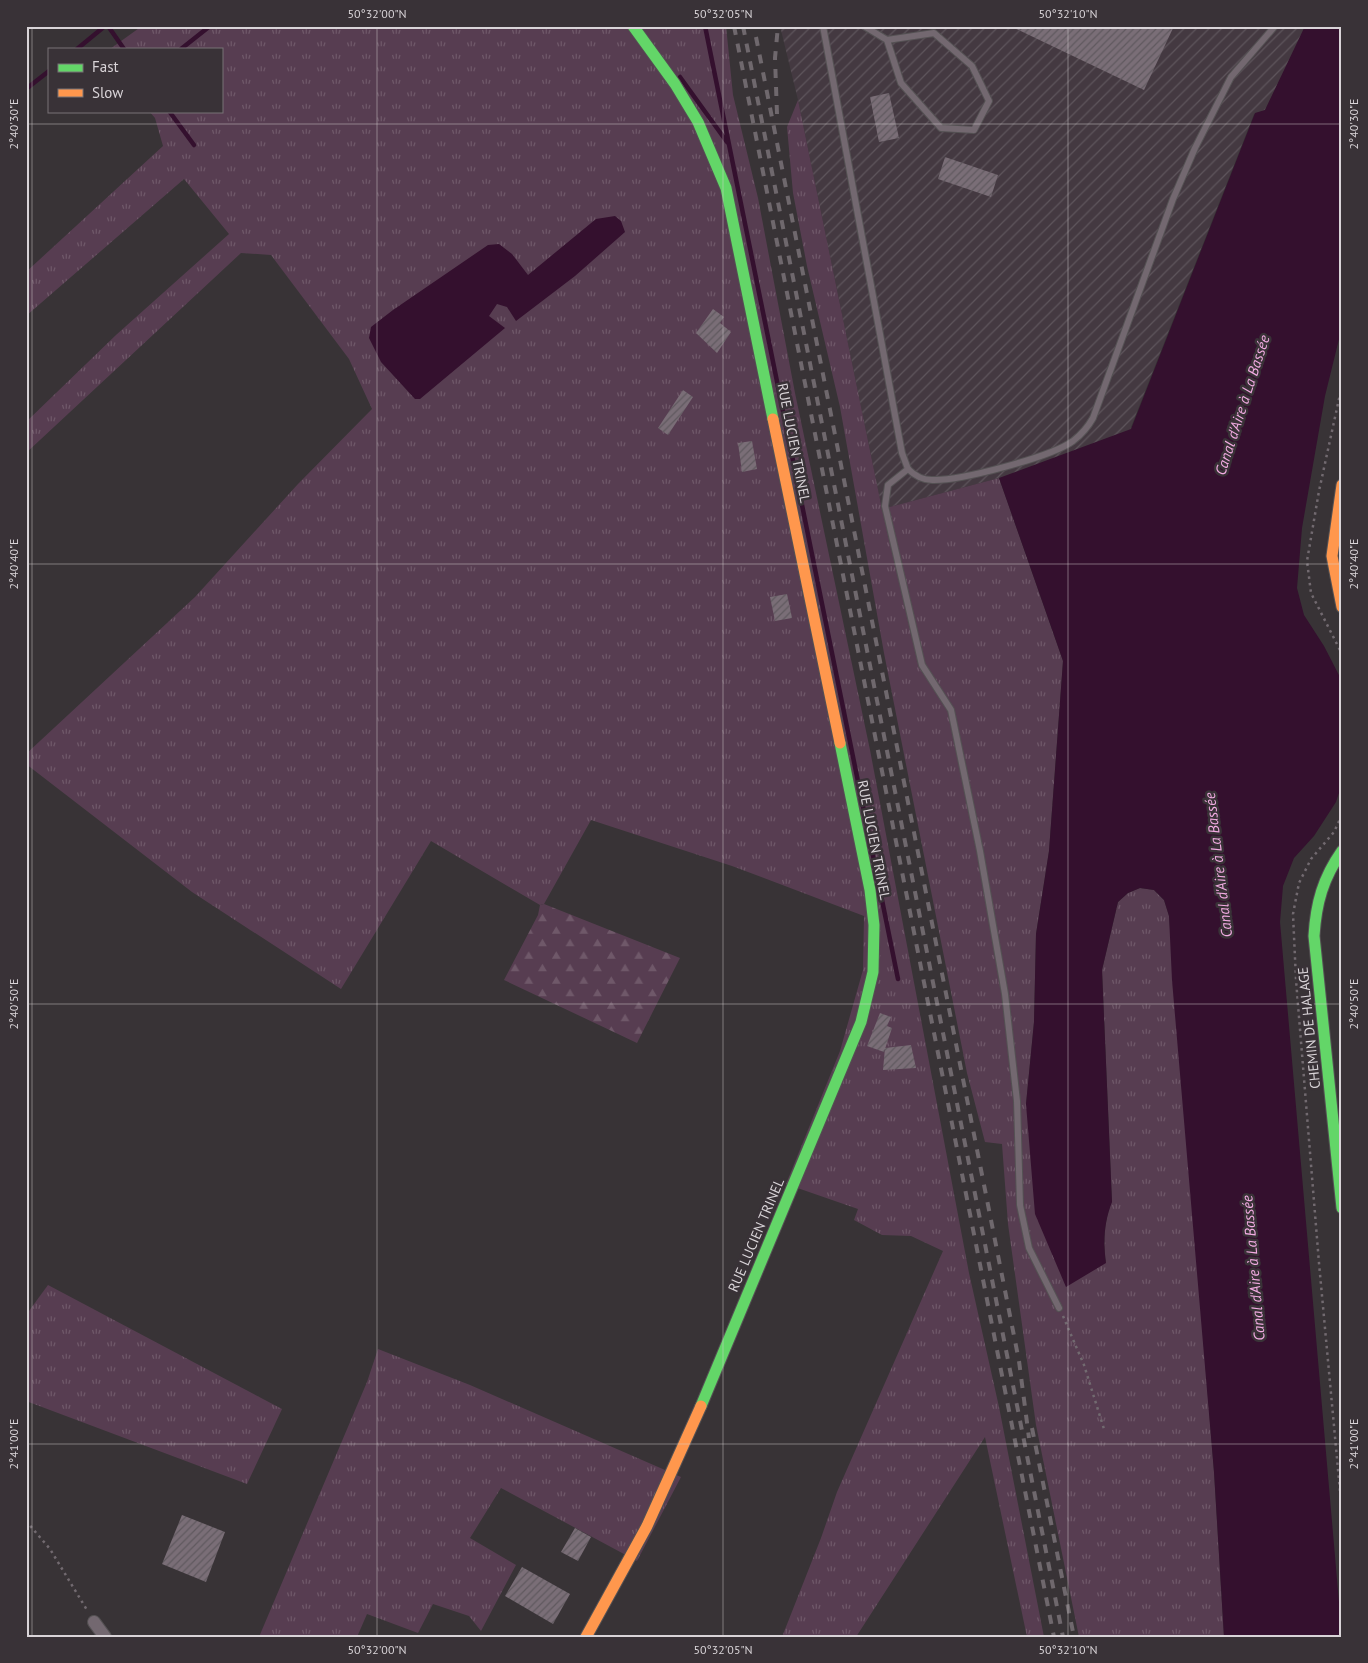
<svg xmlns="http://www.w3.org/2000/svg" width="1368" height="1663" font-family="'PT Sans',sans-serif">
<defs>
<pattern id="industrial-furrows" width="10" height="10" patternUnits="userSpaceOnUse" patternTransform="scale(1.25)"><rect width="10" height="10" fill="#443941"/><path d="M-1 1l2-2M0 10L10 0M9 11l2-2" fill="none" stroke="#5e555c"/></pattern>
<pattern id="grass-tufts" width="24" height="20" patternUnits="userSpaceOnUse" patternTransform="scale(1.25)"><rect width="24" height="20" fill="#573d51"/><path d="M3 7l-1-3M5 7V3M7 7l1-3M15 17l-1-3M17 17v-4M19 17l1-3" fill="none" stroke="#6f5869"/></pattern>
<pattern id="forest-firs" width="22" height="20" patternUnits="userSpaceOnUse" patternTransform="scale(1.25)"><rect width="22" height="20" fill="#573d51"/><path d="M5 1l3.5 6h-7zM16 11l3.5 6h-7z" fill="#6f5869"/></pattern>
<pattern id="building-hatch" width="6" height="6" patternUnits="userSpaceOnUse" patternTransform="scale(1.25)"><rect width="6" height="6" fill="#7a6e77"/><path d="M-1 1l2-2M0 6l6-6M5 7l2-2" fill="none" stroke="#60595f"/></pattern>
</defs>
<rect width="100%" height="100%" fill="#383336"/>
<path fill="url(#industrial-furrows)" d="M780,26h526l-41,84 -11,4 -123,313 68,46 -200,5 -117,31 -84,-409z"/>
<g fill="url(#grass-tufts)">
<path d="M142,26h584l7,69 25,103 37,195 75,357 99,523 30,134 45,230h-17l-42,-200 -129,200h-74l39,-99 16,-46 106,-241 -32,-15 -29,-1 -28,-15 4,-11 -72,-25 54,-133 23,-81 1,-54 -132,-50 -141,-46 -47,84 -4,1 -109,-64 -90,148 -149,-97 -166,-128v-10l169,-157 103,-113 74,-75 -23,-50 -78,-104 -30,-2 -215,200v-31l90,-87 113,-101 -45,-55 -158,137v-44l137,-126 -8,-28 -6,-7h72v-62h-111z"/>
<path d="M798,100l84,409 117,-31 64,183 -14,190 -13,83 -2,88 -8,82 80,159c-3,-21 -2,-41 6,-62l-10,-231 16,-68 10,-9 12,-5 14,2 10,10 5,16 45,556 10,165h-145l-43,-212 -28,-201 -6,-80 -17,-2 -18,-69 -83,-420 -44,-246 -33,-141 -14,-73 -6,-66z"/>
<path d="M48,1285l234,124 -35,75 -221,-83v-86z"/>
<path d="M378,1349l92,36 211,92 -44,84 -136,-73 -31,50 46,27 -35,66 -12,-15 -36,-12 -15,29 -51,-19 -10,23h-98l108,-255z"/>
</g>
<path fill="url(#forest-firs)" d="M544,904l136,54 -43,85 -133,-63 34,-65 2,-10z"/>
<g fill="#34102e">
<path d="M1305,26h37v301l-17,69 -23,132 -5,60 7,27 20,31 18,35v103l-6,18 -22,34 -20,22 -11,28 -3,36 62,715h-118l-10,-165 -42,-492 -3,-64 -5,-16 -10,-10 -14,-2 -12,5 -10,9 -16,68 10,232c-8,20 -9,40 -6,61l-40,24 -31,-73 -9,-110 8,-82 2,-88 13,-83 14,-190 -64,-183 132,-49 124,-316 10,-3z"/>
<path d="M615,216l6,5 4,11 -50,44 -59,45 -9,-14 -10,-3 -8,12 16,12 -85,71h-5l-34,-37 -12,-24 2,-11 22,-17 95,-65 11,-1 13,10 16,21 68,-56z"/>
</g>
<g fill="none" stroke-linecap="round" stroke-linejoin="round">
<g stroke="#34102e" stroke-width="4.5">
<path d="M108,26l16,23"/>
<path d="M705,26l193,953"/>
<path d="M77,49l28,-23"/>
<path d="M181,49l29,-23"/>
<path d="M680,77l47,65"/>
<path d="M26,89l23,-18"/>
<path d="M169,111l25,34"/>
</g>
</g>
<g fill="url(#building-hatch)">
<path d="M1010,26h164l-30,64z"/>
<path d="M889,93l10,45 -20,4 -9,-45z"/>
<path d="M945,157l53,18 -7,22 -53,-18z"/>
<path d="M713,309l11,8 -4,6 11,9 -14,21 -21,-20z"/>
<path d="M683,390l10,7 -25,38 -10,-7z"/>
<path d="M752,441l5,28 -15,3 -4,-29z"/>
<path d="M787,594l5,24 -17,3 -5,-24z"/>
<path d="M880,1013l11,4 -4,9 5,2 -8,24 -17,-6z"/>
<path d="M911,1045l5,23 -33,2 2,-22z"/>
<path d="M182,1515l43,17 -19,50 -44,-18z"/>
<path d="M575,1528l16,9 -13,24 -17,-9z"/>
<path d="M522,1567l48,27 -17,30 -48,-28z"/>
</g>
<g fill="none" stroke-linecap="round" stroke-linejoin="round">
<defs>
<g id="lane">
<path d="M823,26l79,427 6,16 -20,16 -3,21 37,159 29,45 29,141 25,143 12,107 3,104 9,43 30,60"/>
<path d="M864,26l23,14 47,-7 38,33 17,35 -15,29 -33,-2 -40,-45 -14,-43"/>
<path d="M908,469c7,7 14,11 24,11 28,1 119,-23 141,-39 9,-7 15,-14 20,-23l80,-219 22,-51 36,-71 44,-51"/>
</g>
<path id="street" d="M94,1622l11,15"/>
<g id="fast">
<path d="M633,26l42,58 23,38 28,66 47,231"/>
<path d="M1342,851c-19,27 -26,52 -28,85l28,272"/>
<path d="M701,1406l160,-384 12,-50 1,-47 -4,-35 -30,-147"/>
</g>
<g id="slow">
<path d="M773,419l67,324"/>
<path d="M1342,485l-10,71 10,51"/>
<path d="M586,1637l61,-111 54,-120"/>
</g>
</defs>
<use href="#lane" stroke="#545153" stroke-width="8"/>
<use href="#street" stroke="#545153" stroke-width="14"/>
<use href="#fast" stroke="#545153" stroke-width="13"/>
<use href="#slow" stroke="#545153" stroke-width="13"/>
<g stroke="#726a70" stroke-width="2.5" stroke-dasharray="2.5 4" stroke-linecap="butt">
<path d="M1342,385l-23,106 -12,70 4,32 31,61"/>
<path d="M1342,815l-8,17 -23,27 -12,24 -6,31 3,66 23,283 23,250"/>
<path d="M1063,1316l21,49 20,64"/>
<path d="M26,1521l24,28 37,61"/>
</g>
<use href="#lane" stroke="#736870" stroke-width="6"/>
<use href="#street" stroke="#736870" stroke-width="12"/>
<use href="#fast" stroke="#63d668" stroke-width="11"/>
<use href="#slow" stroke="#ff974d" stroke-width="11"/>
<g stroke="#6f686d" stroke-width="4" stroke-dasharray="9 9" stroke-linecap="butt">
<path d="M734,26l320,1611"/>
<path d="M743,26l320,1611"/>
<path d="M756,37l263,1324 10,77"/>
<path d="M777,114l-2,-56 3,-32"/>
<path d="M1032,1428l42,209"/>
</g>
</g>
<path fill="none" stroke="#d9d4d8" stroke-width="1" stroke-opacity="0.45" d="M32,26v1611M377,26v1611M723,26v1611M1068,26v1611M26,124h1316M26,564h1316M26,1004h1316M26,1444h1316"/>
<g text-anchor="middle" dominant-baseline="central" stroke-width="5" stroke-linejoin="round" paint-order="stroke">
<g font-size="14" fill="#d9d4d8" stroke="#393237">
<text transform="translate(794 443) rotate(79)">RUE LUCIEN TRINEL</text>
<text transform="translate(874 840) rotate(79)">RUE LUCIEN TRINEL</text>
<text transform="translate(1309 1028) rotate(-96)">CHEMIN DE HALAGE</text>
<text transform="translate(756 1235) rotate(-67)">RUE LUCIEN TRINEL</text>
</g>
<g font-size="15" font-style="italic" fill="#f2abe2" stroke="#393237">
<text transform="translate(1242 405) rotate(-72)">Canal d'Aire à La Bassée</text>
<text transform="translate(1218 865) rotate(-97)">Canal d'Aire à La Bassée</text>
<text transform="translate(1253 1268) rotate(-95)">Canal d'Aire à La Bassée</text>
</g>
</g>
<rect width="1368" height="1663" fill="none" stroke="#393237" stroke-width="55"/>
<rect x="48" y="48" width="175" height="65" fill="#393237" stroke="#797377"/>
<rect x="58" y="64" width="25" height="8" fill="#63d668" stroke="#797377"/>
<text x="92" y="72" font-size="15" fill="#d9d4d8">Fast</text>
<rect x="58" y="89" width="25" height="8" fill="#ff974d" stroke="#797377"/>
<text x="92" y="98" font-size="15" fill="#d9d4d8">Slow</text>
<rect x="28" y="28" width="1312" height="1608" fill="none" stroke="#d9d4d8" stroke-width="2"/>
<g font-size="12" text-anchor="middle" fill="#d9d4d8">
<text x="377" y="18">50°32'00"N</text>
<text x="723" y="18">50°32'05"N</text>
<text x="1068" y="18">50°32'10"N</text>
<text transform="translate(14 124) rotate(-90)" y="4">2°40'30"E</text>
<text transform="translate(1354 124) rotate(-90)" y="4">2°40'30"E</text>
<text transform="translate(1354 564) rotate(-90)" y="4">2°40'40"E</text>
<text transform="translate(14 564) rotate(-90)" y="4">2°40'40"E</text>
<text transform="translate(1354 1004) rotate(-90)" y="4">2°40'50"E</text>
<text transform="translate(14 1004) rotate(-90)" y="4">2°40'50"E</text>
<text transform="translate(1354 1444) rotate(-90)" y="4">2°41'00"E</text>
<text transform="translate(14 1444) rotate(-90)" y="4">2°41'00"E</text>
<text x="377" y="1654">50°32'00"N</text>
<text x="723" y="1654">50°32'05"N</text>
<text x="1068" y="1654">50°32'10"N</text>
</g>
</svg>
